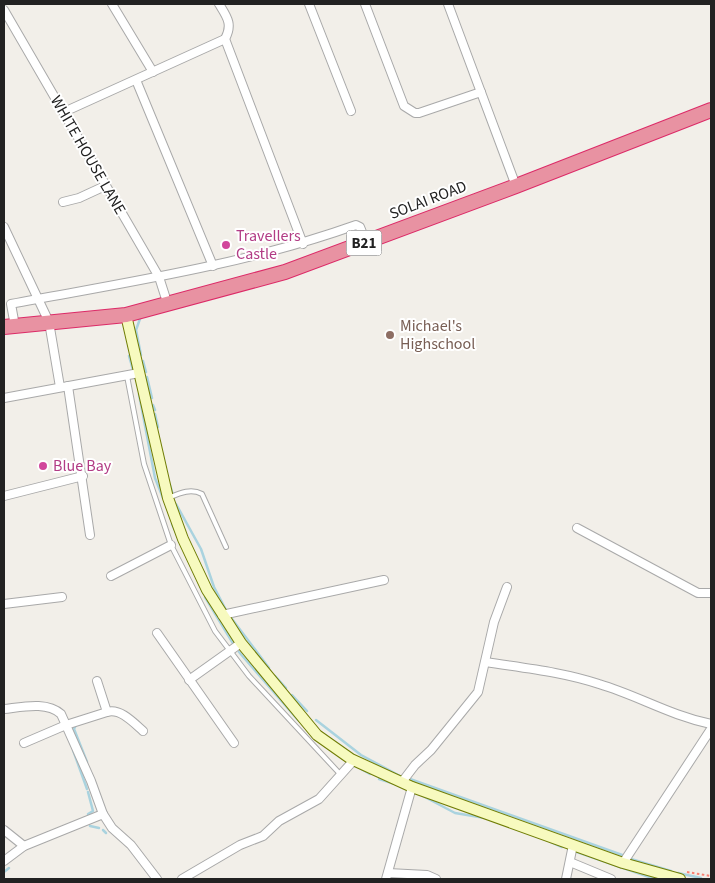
<svg xmlns="http://www.w3.org/2000/svg" width="715" height="883" font-family="'Source Sans 3',sans-serif">
<rect width="100%" height="100%" fill="#f2efe9"/>
<g fill="none" stroke-linecap="round" stroke-linejoin="round">
<g stroke="#aad3df" stroke-width="2.5">
<path d="M141,316l-5,14 5,25"/>
<path d="M129,356l4,14"/>
<path d="M143,361l3,11"/>
<path d="M147,377l5,21"/>
<path d="M139,394l16,84 8,20"/>
<path d="M153,405l2,5"/>
<path d="M155,414l3,13"/>
<path d="M170,485l3,10"/>
<path d="M176,504l25,45 13,38 12,23"/>
<path d="M172,524l31,68"/>
<path d="M205,597l29,48"/>
<path d="M232,619l37,49"/>
<path d="M239,652l59,68"/>
<path d="M275,676l11,12"/>
<path d="M292,695l15,16"/>
<path d="M316,720l45,35 39,21"/>
<path d="M76,725l-2,4 13,33"/>
<path d="M73,750l14,39"/>
<path d="M361,769l9,5"/>
<path d="M379,779l16,5"/>
<path d="M410,779l215,77"/>
<path d="M88,792l5,19 -5,3"/>
<path d="M421,795l34,18 30,5"/>
<path d="M90,826l9,2"/>
<path d="M103,830l3,3"/>
<path d="M551,842l11,5"/>
<path d="M577,852l78,27"/>
<path d="M631,859l40,12"/>
<path d="M4,872l5,-4"/>
<path d="M678,873l23,5"/>
</g>
<defs>
<g id="lane">
<path d="M127,376l17,88 27,81 44,86 34,45 92,99"/>
<path d="M168,498c12,-5 23,-10 34,-4l24,53"/>
</g>
<g id="street">
<path d="M112,4l41,68"/>
<path d="M309,4l42,107"/>
<path d="M365,4l39,102 11,7h4l62,-21"/>
<path d="M448,4l68,182"/>
<path d="M4,10l155,267 8,25"/>
<path d="M225,39l78,205"/>
<path d="M136,80l77,186"/>
<path d="M64,112l161,-73c8,-15 2,-22 -6,-35"/>
<path d="M63,202l16,-4 26,-12"/>
<path d="M4,227l45,95 11,65"/>
<path d="M15,326l-4,-22c117,-22 233,-39 345,-79l4,2 6,15"/>
<path d="M68,386l22,149"/>
<path d="M4,398l135,-25"/>
<path d="M4,496l79,-20"/>
<path d="M577,528l121,65h13"/>
<path d="M111,576l60,-31"/>
<path d="M4,604l58,-7"/>
<path d="M222,615l162,-35"/>
<path d="M157,633l77,110"/>
<path d="M486,662c38,6 77,10 113,22 40,12 70,31 112,40"/>
<path d="M189,680l52,-37"/>
<path d="M4,709c18,-2 43,-8 57,5l30,67 12,33"/>
<path d="M107,712c13,-4 26,10 36,19"/>
<path d="M24,743l42,-18 41,-13 -10,-31"/>
<path d="M402,782l13,-17 16,-15 47,-58 16,-70 13,-35"/>
<path d="M4,830l20,16"/>
<path d="M4,861l20,-15 79,-32 9,14 19,17 26,34"/>
<path d="M570,862l41,17"/>
<path d="M623,863l88,-134"/>
<path d="M388,873l39,2 9,4"/>
<path d="M182,879l58,-34 23,-9 16,-15 40,-22 35,-39"/>
<path d="M386,879l26,-92"/>
<path d="M566,879l7,-34"/>
</g>
<path id="secondary" d="M126,315l42,183 15,41 24,51 34,53 76,92 34,24 61,28 211,76 57,16"/>
<path id="highway" d="M4,327l122,-12 159,-43 231,-86 195,-76"/>
</defs>
<use href="#lane" stroke="#a9a9a9" stroke-width="6"/>
<use href="#street" stroke="#a9a9a9" stroke-width="10"/>
<use href="#secondary" stroke="#707d05" stroke-width="12"/>
<use href="#highway" stroke="#dc2a67" stroke-width="16"/>
<path stroke="#fa8072" stroke-width="2" stroke-dasharray="2.5 2.5" stroke-linecap="butt" d="M687,872l24,4"/>
<use href="#lane" stroke="#fff" stroke-width="4"/>
<use href="#street" stroke="#fff" stroke-width="8"/>
<use href="#secondary" stroke="#f7fabf" stroke-width="10"/>
<use href="#highway" stroke="#e892a2" stroke-width="14"/>
</g>
<g fill="#d1479c" stroke="#fff" stroke-width="2">
<circle cx="226" cy="245" r="5"/>
<circle cx="43" cy="466" r="5"/>
</g>
<circle fill="#8d6e63" stroke="#fff" stroke-width="2" cx="390" cy="335" r="5"/>
<g text-anchor="middle" dominant-baseline="central" stroke-width="4" stroke-linejoin="round" paint-order="stroke">
<rect fill="#fff" stroke="#646464" stroke-width="1" x="346.5" y="230.5" width="35" height="25" rx="4"/>
<g font-size="15" font-weight="bold" fill="#222">
<text x="364" y="243">B21</text>
</g>
<g font-size="16" fill="#222" stroke="#fff">
<text transform="translate(88 155) rotate(60)">WHITE HOUSE LANE</text>
<text transform="translate(428 200) rotate(-21)">SOLAI ROAD</text>
</g>
<g font-size="16" fill="#b23c85" stroke="#fff" text-anchor="start">
<text x="236" y="236">Travellers<tspan x="236" dy="18">Castle</tspan></text>
<text x="53" y="466">Blue Bay</text>
</g>
<g font-size="16" fill="#785e54" stroke="#fff" text-anchor="start">
<text x="400" y="326">Michael's<tspan x="400" dy="18">Highschool</tspan></text>
</g>
</g>
<rect width="715" height="883" fill="none" stroke="#222222" stroke-width="10"/>
</svg>
